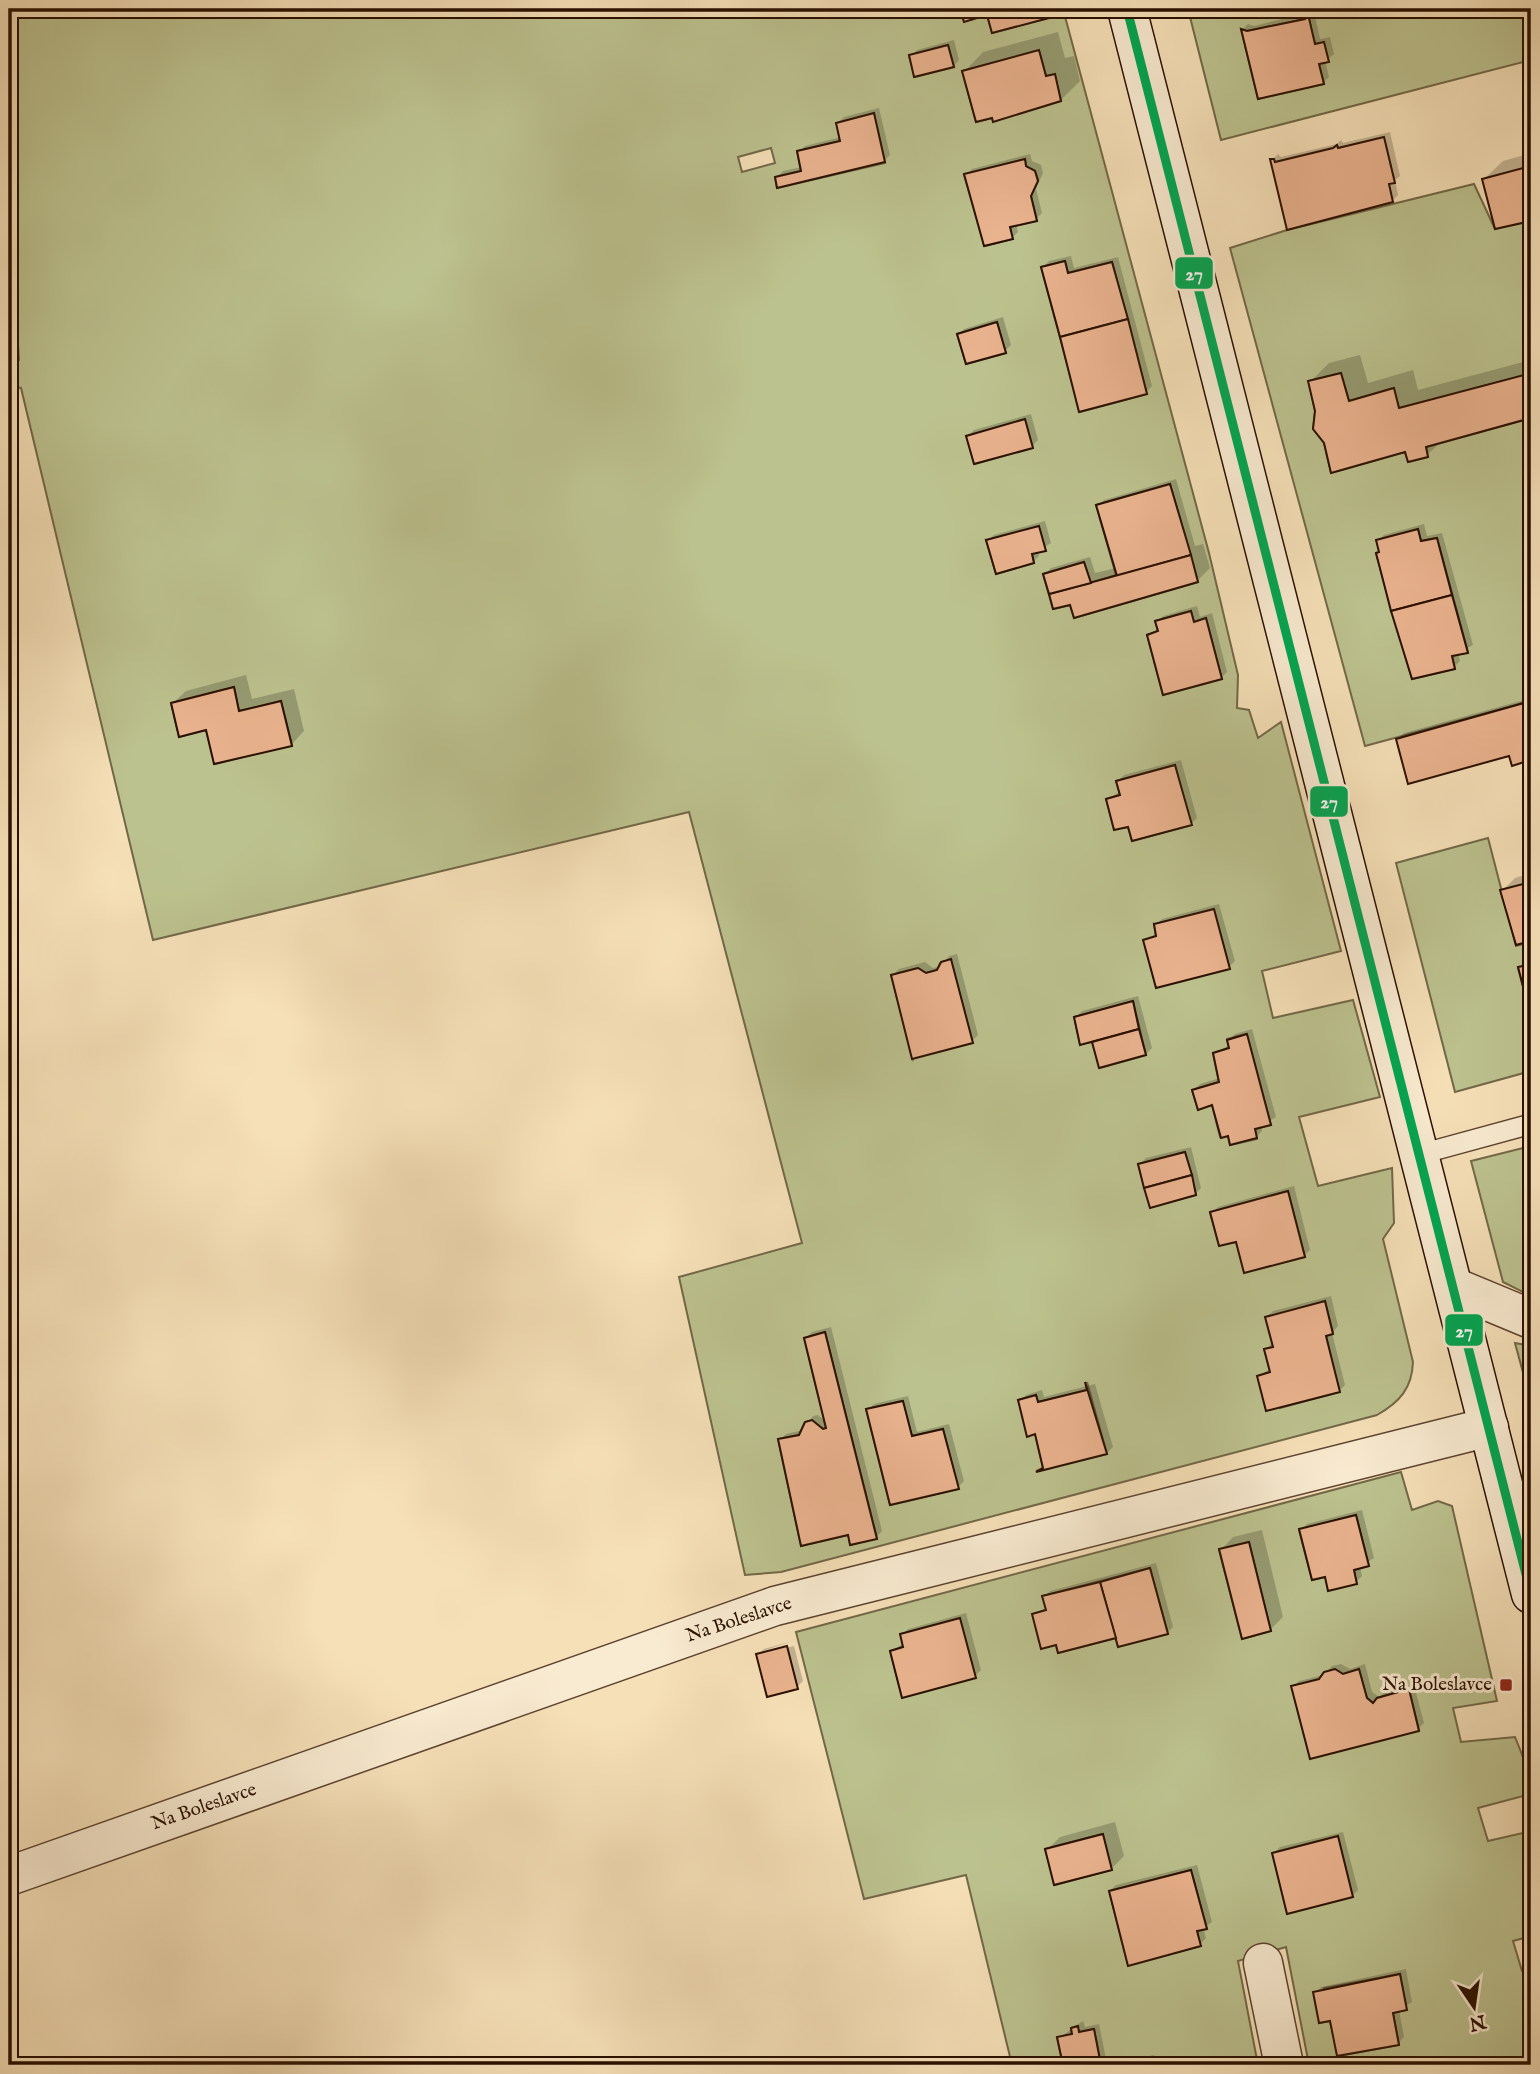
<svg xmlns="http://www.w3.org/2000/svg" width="1540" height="2074" font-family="'IM FELL English',serif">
<rect width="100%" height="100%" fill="#f6e0b8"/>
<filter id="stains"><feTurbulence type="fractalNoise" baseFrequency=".00286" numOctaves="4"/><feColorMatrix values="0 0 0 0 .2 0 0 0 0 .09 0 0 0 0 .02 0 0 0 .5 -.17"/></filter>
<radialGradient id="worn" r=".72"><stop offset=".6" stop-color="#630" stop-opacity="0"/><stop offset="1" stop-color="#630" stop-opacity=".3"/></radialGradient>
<g fill="#bcc28f" stroke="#726848" stroke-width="2" fill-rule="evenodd">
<path d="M9,9h951l4,12 23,-6 5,18 56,-15 -2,-9h17l146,544 29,122 -1,33 12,2 9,28 23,-16 60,229 -79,20 11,47 80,-18 27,97 -81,20 19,69 74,-18 2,55 -11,16 30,123c-1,26 -13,40 -36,53l-596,157 -36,3 -66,-298 123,-34 -113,-431 -536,128 -132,-552 -12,-2v-115l10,90 -10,-163zM948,45l6,22 -39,10 -6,-21zM1039,51l7,25 9,-1 6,26 -68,20 -1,-3 -16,4 -14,-51zM874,114l11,49 -108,25 -2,-11 26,-6 -4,-20 43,-10 -3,-18zM771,148l4,15 -33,9 -4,-15zM1025,159l1,7 9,5 3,9 -7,16 6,25 -27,6 2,12 -27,7 -21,-71zM1065,261l3,12 44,-11 35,132 -67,18 -39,-145zM997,322l9,31 -40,11 -9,-30zM967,436l65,12 -57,16zM1170,484l28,98 -124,36 -4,-13 -17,4 -10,-35 41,-12 7,21 25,-8 -20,-70zM986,540l46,14 2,9 -38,11zM1191,611l3,11 12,-4 16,61 -59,16 -16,-60 11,-4 -3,-10zM234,687l5,24 42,-10 11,44 -77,19 -9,-34 -27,7 -8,-34zM1175,765l16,60 -59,16 -4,-14 -14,2 -8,-30 14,-4 -4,-14zM1154,924l76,45 -74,-33zM951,960l-38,99 -22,-84 27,-7 8,5 11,-3 4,-8zM1133,1001l13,54 -46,13 -8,-26 -12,2 -6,-27zM1246,1034l25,91 -16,4 2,10 -27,6 -2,-9 -8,1 -8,-32 -14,5 -6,-20 27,-8 -6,-29 16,-5 -2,-9zM1185,1152l11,43 -46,12 -12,-43zM1288,1191l17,66 -60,15 -9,-30 -17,3 -9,-32zM1325,1301l8,32 -7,3 13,56 -59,16 -16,-59 9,-2zM825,1332l52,206 -26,7 -3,-10 -47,11 -23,-107 21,-4 6,-13 7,-2 11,9 3,-1 -22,-90zM1087,1382l20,72 -71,17 7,-3 -8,-34 -17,-34 18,-5 2,7 49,-12zM902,1401l10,35 31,-7 15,60 -68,16 -24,-96z"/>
<path d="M1188,9h343v51l-310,80zM1305,15h3l7,29 9,-1 4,18 -9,3 5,20 -66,15 -17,-70 6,2 58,-12z"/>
<path d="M1474,184l21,45 36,-10v169l-3,-13 -129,33 -6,-20 -44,13 -8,-28 -32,8 6,30 -2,18 11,14 7,30 74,-21 3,10 20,-5 -2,-10 105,-29v283l-166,45 -135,-498 57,-18zM1418,529l3,12 16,-3 31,114 -16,4 3,13 -43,10 -36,-125z"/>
<path d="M1488,838l28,108 15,-4v22l-13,4 13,49v54l-76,21 -59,-229z"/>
<path d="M1531,1146v150l-28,-14 -32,-121z"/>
<path d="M1515,1343l16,3v56z"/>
<path d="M1401,1472l11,38 26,-9 14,5 45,195 -44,7 8,34 54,-5 16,40v17l-53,14 10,33 43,-10v105l-18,5 9,30 9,-1v95h-222l-23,-118 -48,14 20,104h-109l-1,-5 -47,5 -7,-36 -15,3 -2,-6 -6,2 1,6 -15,4 6,27h-51l-46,-190 -102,24 -68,-267zM1356,1515l13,51 -15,4 2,14 -31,-7 -13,3 -13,-50zM1249,1542l22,89 -29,8 -23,-89zM1150,1568l18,66 -50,12 -2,-8 -58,15 -15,-57zM903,1647l-1,50 -12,-46zM1335,1669l8,5 16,-5 8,29 6,5 4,-5 32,-8 10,40 -109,28 9,-79 5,-7zM1102,1834l9,36 -56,15 -10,-36zM1191,1870l16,59 -10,2 3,15 -72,19 -19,-74zM1400,1974l6,36 -13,3 6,32 -61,11 -8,-35 -11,2 5,-35z"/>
</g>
<g fill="#0003" fill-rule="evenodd">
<path d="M962,9h93l-7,8 -60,-4 -23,6z"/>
<path d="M1314,11l6,28 10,-2 4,17 -9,7 4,16 -6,6 -63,14 -17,-68 5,-5 6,2z"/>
<path d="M1058,32l7,26 9,-2 6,25 -19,19 -97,-28 19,-20z"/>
<path d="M954,40l5,20 -5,6 -43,-10 6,-6z"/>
<path d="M1531,59v18l-3,-15z"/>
<path d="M879,108l11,47 -6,6 -107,16 6,-6 19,-4 -3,-15 6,-6 36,-9 -3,-14 6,-6z"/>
<path d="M1390,132l10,44 -5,4 3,15 -6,6 -104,27 -16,-68 6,-6 3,3 56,-13 4,-4 2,3z"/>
<path d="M1531,153v66l-35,8 -13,-47 20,-19z"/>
<path d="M1030,154l2,7 9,4 2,8 -7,16 6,24 -6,6 -20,5 2,8 -6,6 -46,-63 6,-6z"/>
<path d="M1071,256l3,12 44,-11 34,129 -6,6 -103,-125 6,-6z"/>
<path d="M1003,317l8,28 -6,6 -46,-16 5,-6z"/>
<path d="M1360,355l8,28 45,-13 5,20 113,-30v56l-89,25 -15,14 -102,-13 -8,-8 -3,-16 3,-7 -7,-29 19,-19z"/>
<path d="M1031,414l7,26 -6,6 -64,-10 6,-6z"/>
<path d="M1176,479l19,67 8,-2 7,24 -13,13 -126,22 -26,-29 6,-6 39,-11 5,16 21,-5 -18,-62 6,-6z"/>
<path d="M1045,521l6,22 -13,8 1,5 -6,6 -45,-22 6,-5z"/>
<path d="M1424,524l3,12 15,-3 31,112 -15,8 2,8 -6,6 -73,-116 -3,-10 6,-6z"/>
<path d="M1197,606l3,11 12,-4 15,59 -6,6 -72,-43 10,-7 -2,-6 6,-6z"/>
<path d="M246,675l6,24 42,-10 10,42 -12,13 -76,18 -8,-34 -35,-25 13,-12z"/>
<path d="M1531,698l-2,61 -131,-20 6,-6z"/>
<path d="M1181,760l16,58 -6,6h-62l-21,-25 13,-8 -3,-10 6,-6z"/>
<path d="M1531,873v66l-13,4 -16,-52 13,-13z"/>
<path d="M1219,904l16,57 -6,6 -84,-26 12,-8 -1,-8 6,-6z"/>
<path d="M957,954l21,81 -6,6 -79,-66 6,-6 26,-7 8,6 8,-2 8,-10z"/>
<path d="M1531,957v53l-11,-42z"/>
<path d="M1138,996l14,52 -6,6 -45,12 -8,-26 -17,-23 6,-6z"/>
<path d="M1252,1029l24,88 -15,9 1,5 -6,6 -27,-3 -16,-31 -19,-13 6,-6 20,-6 -6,-25 16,-8 -1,-5 6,-6z"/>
<path d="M1191,1147l10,41 -6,6 -55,-30 6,-6z"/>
<path d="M1294,1186l16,64 -6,6 -66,-16 -26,-27 6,-6z"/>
<path d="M1331,1296l7,30 -6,7 13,52 -6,6 -80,-15 12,-8 -5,-19 6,-6 -5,-26 6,-6z"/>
<path d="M831,1327l51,204 -6,6 -27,-4 -69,-93 6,-6 17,-4 10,-14 5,-1 8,7 -20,-84 6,-6z"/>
<path d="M1095,1384l18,63 -6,6 -71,-21 -16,-31 6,-6 16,-5 2,7z"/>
<path d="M908,1396l9,36 32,-8 15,57 -6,6 -90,-77 6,-6z"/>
<path d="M1362,1510l12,48 -14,9 2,9 -6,6 -30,-7 -25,-45 6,-6z"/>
<path d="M1262,1530l21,87 -13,13 -49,-80 12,-13z"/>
<path d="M1156,1563l17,64 -6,6 -50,3 -83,-22 13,-7 -3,-10 6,-6z"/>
<path d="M966,1613l15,57 -6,6 -83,-25 12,-8 -2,-8 6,-6z"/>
<path d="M793,1641l-30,10v3l31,-8 9,35 -6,6 -39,-32 6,-6z"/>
<path d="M1341,1664l9,5 15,-5 7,28 7,5 6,-5 29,-7 10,38 -6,6 -125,-42 6,-6 25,-6 8,-9zM1327,1676v3l-29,8v-4z"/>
<path d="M1115,1822l9,34 -13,13 -64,-19 13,-13z"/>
<path d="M1343,1832l15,58 -6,6 -78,-43 6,-6z"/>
<path d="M1197,1865l15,57 -9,6 3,10 -6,6 -90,-53 6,-6z"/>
<path d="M1406,1969l6,33 -13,8 5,27 -6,6 -67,-24 -16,-26 6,-6z"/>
<path d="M1083,2021l2,6 14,-3 8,40 47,-9 2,10h-92l-5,-27z"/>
<path d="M1440,2058l1,7h-38z"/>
<path d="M1470,2060l1,5h-26z"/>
</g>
<g fill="#eab38f" stroke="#290f00" stroke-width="2">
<path d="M960,9h86l3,9 -57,15 -5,-18 -23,7z"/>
<path d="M1308,14l7,30 9,-2 5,20 -10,2 5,20 -66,15 -17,-70 6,2 58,-12z"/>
<path d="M948,45l6,22 -40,10 -5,-22z"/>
<path d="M1039,50l7,26 9,-2 6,27 -68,21 -1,-4 -16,4 -14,-51z"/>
<path d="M874,113l11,49 -108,26 -2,-11 26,-6 -4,-20 43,-10 -4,-18z"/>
<path d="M1384,137l11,46 -6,1 4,18 -106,28 -17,-71h4l1,3 58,-14 4,-3 1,3z"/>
<path d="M1025,159l1,7 9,5 3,10 -7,15 6,25 -27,6 3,12 -29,7 -20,-72z"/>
<path d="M1531,166v55l-36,8 -13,-50z"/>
<path d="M1065,261l3,12 44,-11 16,57 -68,18 -19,-70z"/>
<path d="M1128,319l19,75 -68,18 -19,-75z"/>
<path d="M997,322l9,31 -40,11 -9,-30z"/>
<path d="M1341,373l8,28 45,-13 5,20 129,-34 3,44 -105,29 2,10 -20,5 -3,-10 -74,21 -7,-30 -11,-14 2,-18 -7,-30z"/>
<path d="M1025,419l8,29 -59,16 -8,-28z"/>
<path d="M1170,484l21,71 -74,21 -21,-71z"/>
<path d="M1039,526l7,25 -14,3 2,9 -38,11 -10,-34z"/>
<path d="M1418,529l3,12 16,-3 15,57 -61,16 -15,-58 3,-1 -3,-12z"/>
<path d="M1191,555l7,27 -124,36 -4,-13 -17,4 -4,-15z"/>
<path d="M1084,562l7,21 -42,11 -6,-20z"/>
<path d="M1452,595l16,58 -16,3 3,13 -43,10 -21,-68z"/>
<path d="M1191,611l3,11 12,-4 16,61 -59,16 -16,-60 11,-4 -3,-10z"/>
<path d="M234,687l5,24 42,-10 11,45 -78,18 -8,-34 -27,7 -8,-34z"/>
<path d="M1531,701v49l-4,1 3,9 -18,6 -3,-10 -101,28 -12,-45z"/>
<path d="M1175,765l17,60 -60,16 -4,-14 -14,3 -8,-31 14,-4 -4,-14z"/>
<path d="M1531,882v59l-15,4 -16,-55z"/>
<path d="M1214,909l16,60 -74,19 -13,-48 13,-4 -2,-12z"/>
<path d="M951,959l22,84 -61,16 -21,-84 27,-7 8,5 11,-3 4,-8z"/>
<path d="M1531,964v53l-13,-50z"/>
<path d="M1133,1001l6,28 -59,16 -6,-28z"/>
<path d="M1139,1029l7,26 -47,13 -7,-26z"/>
<path d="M1247,1034l24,91 -16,4 2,9 -27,7 -2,-9 -7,2 -9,-33 -14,5 -6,-20 27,-8 -6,-29 16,-5 -2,-8z"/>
<path d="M1185,1152l7,23 -48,13 -6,-24z"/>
<path d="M1192,1175l4,20 -46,13 -6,-20z"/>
<path d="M1288,1191l17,66 -61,16 -8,-31 -17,4 -9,-34z"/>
<path d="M1325,1301l8,33 -7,2 14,56 -74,19 -9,-35 13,-4 -6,-23 9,-2 -8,-30z"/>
<path d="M825,1332l52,207 -27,6 -2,-10 -47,11 -23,-107 21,-4 6,-13 7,-2 11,9 3,-1 -22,-90z"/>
<path d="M1085,1382l22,72 -71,18 7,-4 -8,-34 -8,3 -9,-37 18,-5 2,7 49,-12z"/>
<path d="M903,1401l9,35 31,-7 16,60 -69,16 -24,-96z"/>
<path d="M1356,1515l13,51 -15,4 3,14 -29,7 -3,-14 -13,3 -13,-51z"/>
<path d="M1249,1542l22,89 -29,8 -23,-90z"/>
<path d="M1150,1568l18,66 -50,13 -18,-65z"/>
<path d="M1100,1582l16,56 -58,15 -2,-8 -15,4 -9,-35 14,-4 -4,-14z"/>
<path d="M960,1618l16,60 -74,20 -12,-47 13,-4 -3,-13z"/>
<path d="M787,1646l11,43 -31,8 -11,-43z"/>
<path d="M1335,1669l8,5 16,-5 8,29 6,5 4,-5 32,-9 10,42 -109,28 -19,-73 28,-7 5,-7z"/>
<path d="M1103,1834l9,36 -58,15 -9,-36z"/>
<path d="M1338,1836l15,61 -66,17 -15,-61z"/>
<path d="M1191,1870l16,59 -10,2 4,15 -73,20 -19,-75z"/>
<path d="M1400,1974l7,36 -14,3 6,32 -62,11 -7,-35 -11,2 -6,-31z"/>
<path d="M1078,2026l1,6 15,-3 7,36h-38l-6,-28 15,-3 -1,-6z"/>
</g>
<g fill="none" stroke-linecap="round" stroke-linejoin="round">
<defs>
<path id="lane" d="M1421,1154l110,-30"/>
<g id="street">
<path d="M1454,1287l77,32"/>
<path d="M9,1876l766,-270 714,-179"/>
<path d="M1263,1963l21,102"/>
</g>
<path id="secondary" d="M1127,9l404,1585"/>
</defs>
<use href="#lane" stroke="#5c432e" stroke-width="22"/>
<use href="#street" stroke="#5c432e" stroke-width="41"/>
<use href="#secondary" stroke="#290f00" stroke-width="41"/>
<use href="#lane" stroke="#f9ebd1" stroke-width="19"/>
<use href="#street" stroke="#f9ebd1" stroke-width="38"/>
<use href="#secondary" stroke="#f9ebd1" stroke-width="38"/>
<defs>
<path id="bus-1" d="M1127,9l404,1585"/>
</defs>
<use href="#bus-1" stroke="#f9ebd1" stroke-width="14"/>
<use href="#bus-1" stroke="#00a651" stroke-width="9"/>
</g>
<rect fill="#8f2418" stroke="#f9ebd1" stroke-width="2.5" x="1499" y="1678" width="14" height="14" rx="3.5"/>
<g text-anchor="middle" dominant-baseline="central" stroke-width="6" stroke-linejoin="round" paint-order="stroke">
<g font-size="19" fill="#290f00" stroke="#f9ebd1">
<text transform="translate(739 1620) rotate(-18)">Na Boleslavce</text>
<text transform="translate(204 1807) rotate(-19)">Na Boleslavce</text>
</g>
<g font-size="19" fill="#290f00" stroke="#f9ebd1" text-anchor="end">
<text x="1492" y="1685">Na Boleslavce</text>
</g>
</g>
<g stroke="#f9ebd1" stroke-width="2.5">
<rect x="1174" y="256" width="40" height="34" rx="7" fill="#00a651"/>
<rect x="1309" y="785" width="40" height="33" rx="7" fill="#00a651"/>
<rect x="1444" y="1313" width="40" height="34" rx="7" fill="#00a651"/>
</g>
<g font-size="19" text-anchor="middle" font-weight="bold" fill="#fff">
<text x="1194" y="280">27</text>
<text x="1329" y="808">27</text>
<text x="1464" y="1337">27</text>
</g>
<rect width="1540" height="2074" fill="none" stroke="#f6e0b8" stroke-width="35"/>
<rect x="10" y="10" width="1519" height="2053" fill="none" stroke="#290f00" stroke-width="3.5"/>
<rect x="18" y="18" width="1505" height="2039" fill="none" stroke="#290f00" stroke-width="2"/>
<g transform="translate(1474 2007) rotate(167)" stroke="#f9ebd1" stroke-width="5" paint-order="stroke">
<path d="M0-5L12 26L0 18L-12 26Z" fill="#290f00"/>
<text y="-10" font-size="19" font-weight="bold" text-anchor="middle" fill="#290f00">N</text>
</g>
<rect width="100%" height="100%" filter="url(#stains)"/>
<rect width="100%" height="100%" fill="url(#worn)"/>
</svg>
